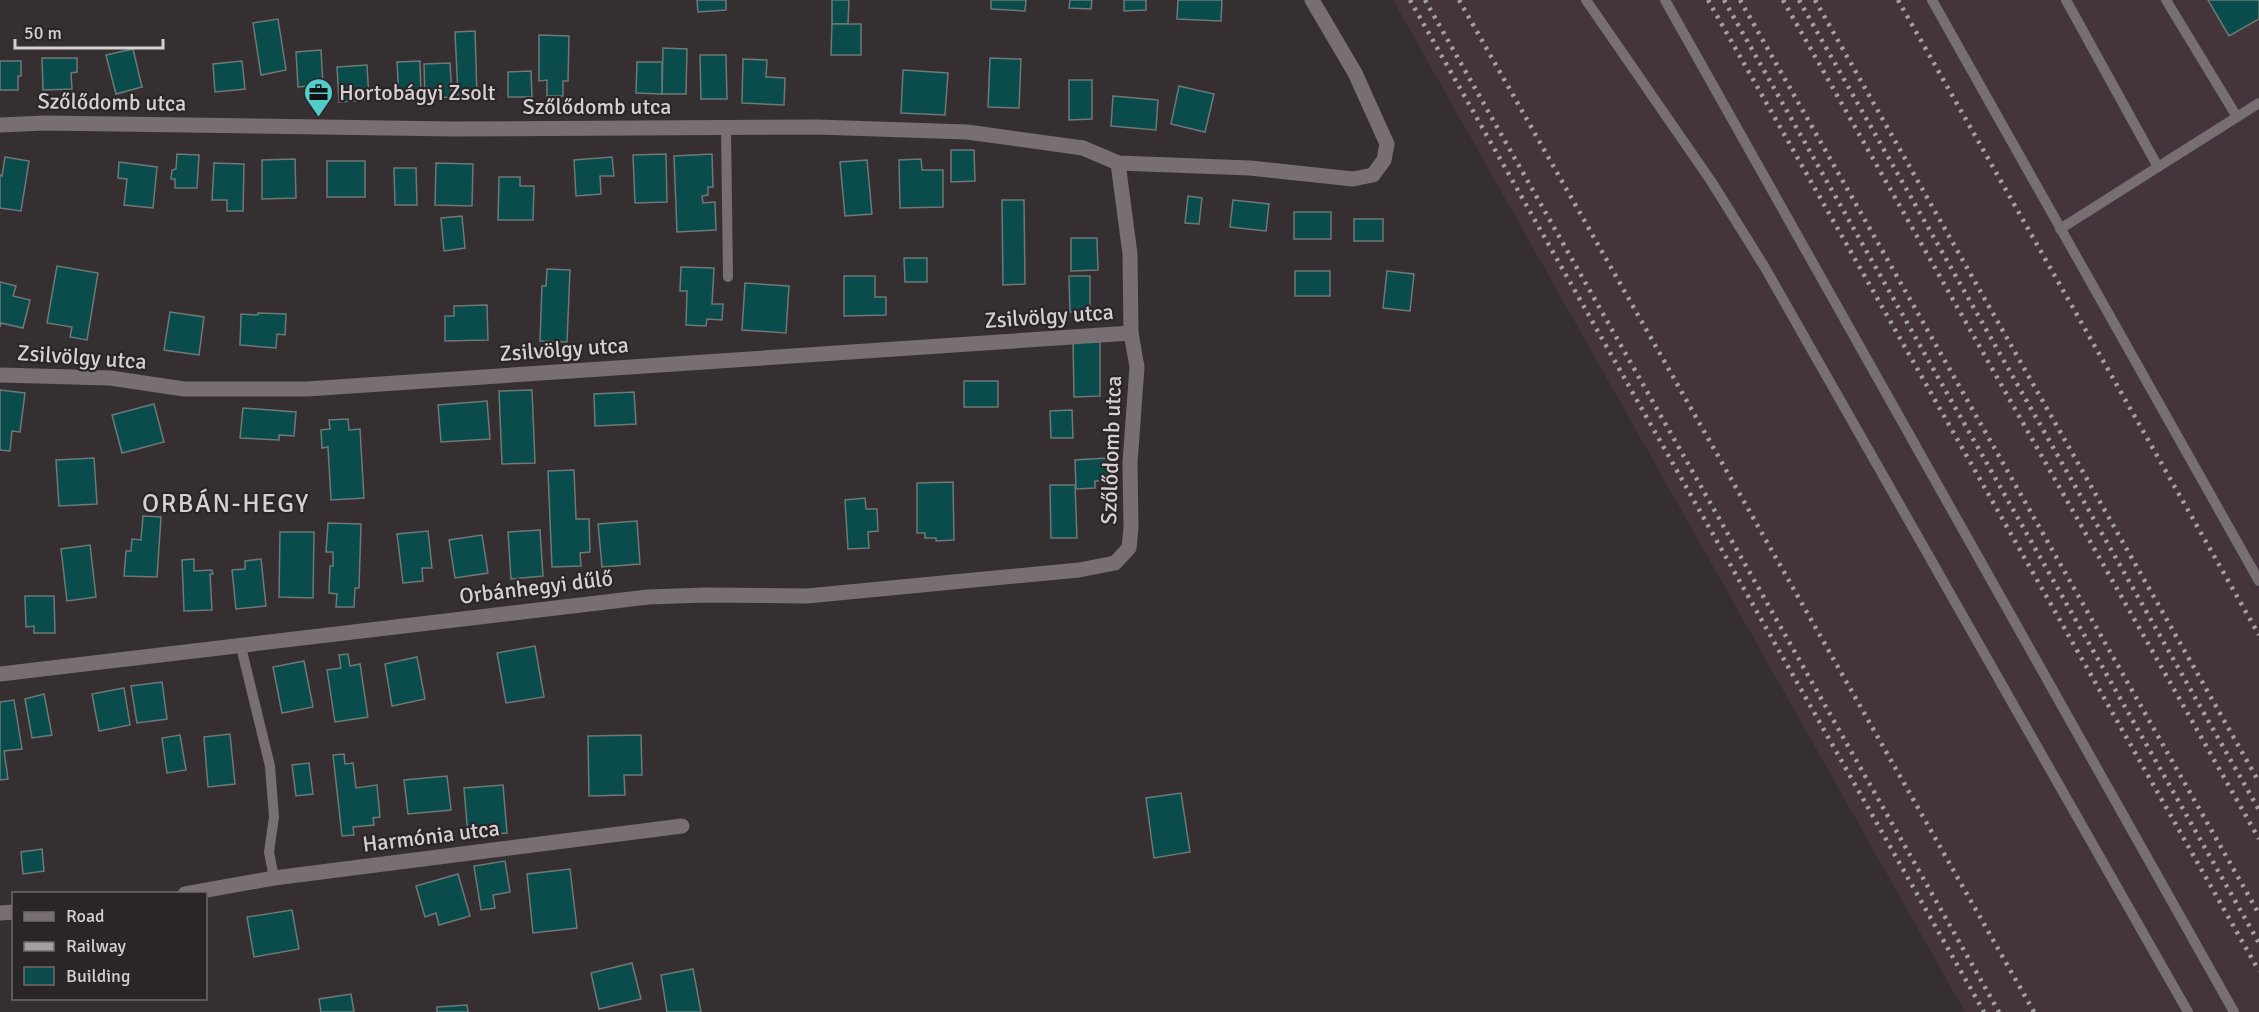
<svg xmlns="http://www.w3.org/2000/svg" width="2259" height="1012" font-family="Signika,sans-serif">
<rect width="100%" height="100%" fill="#362f32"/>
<path fill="#43353b" d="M1393,0h866v1012h-294z"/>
<g fill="#094c4b" stroke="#6e7877" stroke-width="1.5">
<path d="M697,0h29v10l-28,2z"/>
<path d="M832,0h17l-1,24h-16z"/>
<path d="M991,0h35l-1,11 -34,-2z"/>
<path d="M1070,0h22l-1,9 -22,-1z"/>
<path d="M1124,0h22v10l-22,1z"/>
<path d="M1178,0h44l-1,21 -44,-2z"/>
<path d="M2208,0h51v19l-30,17z"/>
<path d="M278,19l8,51 -25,5 -8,-52z"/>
<path d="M832,24h29v31h-30z"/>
<path d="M475,31l2,64 -19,1 -3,-64z"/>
<path d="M539,35l30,1 -1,45h-5v15h-16v-16l-8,1z"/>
<path d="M663,48l24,1 -1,45h-24z"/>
<path d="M133,49l9,38 -26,7 -10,-39z"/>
<path d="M321,50l2,35 -25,2 -2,-35z"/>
<path d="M700,55h26l1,44h-26z"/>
<path d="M42,58h35v14l-6,1 1,16 -29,1z"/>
<path d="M990,58l31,1 -2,49 -31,-1z"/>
<path d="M743,59l24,1 -1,17 19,1 -1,27 -42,-2z"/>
<path d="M0,61h21v15h-3v14h-18z"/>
<path d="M242,61l3,28 -30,3 -2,-28z"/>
<path d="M420,61l1,38 -22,1 -2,-38z"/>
<path d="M637,62h25v32l-26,-1z"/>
<path d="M450,63l2,34 -27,1 -1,-34z"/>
<path d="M367,65l2,35 -30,2 -2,-35z"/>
<path d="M903,70l45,3 -3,42 -44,-2z"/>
<path d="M531,71l1,26h-24v-25z"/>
<path d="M1069,80h23v39l-23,1z"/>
<path d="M1179,86l35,8 -9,38 -34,-8z"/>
<path d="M1113,96l45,4 -2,30 -45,-4z"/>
<path d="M951,150h23l1,31 -24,1z"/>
<path d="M177,154l22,1 -2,33h-22v-9h-4l1,-9 4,-1z"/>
<path d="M666,154l1,48 -32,1 -2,-48z"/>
<path d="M712,154l1,33h-5v8l-6,1 1,7 12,-1 1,28 -39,2 -3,-76z"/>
<path d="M5,157l24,4 -8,50 -21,-3v-33l2,1z"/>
<path d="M612,157l2,19h-14l1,18 -25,2 -2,-36z"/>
<path d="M295,159l1,39 -34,1v-39z"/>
<path d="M921,159l1,11h21v37l-43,1 -1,-48z"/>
<path d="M867,160l5,54 -27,2 -5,-54z"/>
<rect x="327" y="161" width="38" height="36"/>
<path d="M119,162l38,5 -4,41 -29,-3 3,-26 -9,-1z"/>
<path d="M214,163l30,1 -1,47h-16v-11h-15z"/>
<path d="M436,163l37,1 -1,42 -37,-1z"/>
<path d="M394,168h22l1,37h-22z"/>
<path d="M499,177h21v9h14l-1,34h-35z"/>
<path d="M1188,196l14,2 -3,26 -14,-1z"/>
<path d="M1002,200h22l1,84 -22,1z"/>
<path d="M1233,200l36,4 -3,27 -36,-4z"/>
<rect x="1294" y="212" width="37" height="27"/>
<path d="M462,216l3,32 -21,3 -3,-33z"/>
<rect x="1354" y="219" width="29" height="22"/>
<path d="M1071,238h26l1,32 -27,1z"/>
<path d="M904,258h23v24h-22z"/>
<path d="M57,266l41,7 -11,67 -17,-3 2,-10 -25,-4z"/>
<path d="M681,267l33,1 -2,36h11l-1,16 -15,-1 -1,7 -20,-1 1,-34h-7z"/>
<path d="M547,269l23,1 -3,72 -27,-1 2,-55h4z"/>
<rect x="1295" y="271" width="35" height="25"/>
<path d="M1387,271l27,3 -4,37 -27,-3z"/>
<path d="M844,276h31v21h11v18l-42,1z"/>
<path d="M1069,276h21v35l-20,1z"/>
<path d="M0,282l16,4 -3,10 17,4 -7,28 -22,-5 -1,4z"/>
<path d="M745,283l44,3 -3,47 -44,-3z"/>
<path d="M487,305l1,35 -43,1v-25h9v-10z"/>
<path d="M170,312l34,5 -5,38 -35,-5z"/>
<path d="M258,313l28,1 -1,21 -8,-1 -1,14 -36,-3 1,-31 17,1z"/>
<path d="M1073,342h27v54l-26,1z"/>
<rect x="964" y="381" width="34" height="26"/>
<path d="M0,390l25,3 -5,39 -8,-1 -2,20 -10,-1z"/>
<path d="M532,390l3,73 -33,1 -3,-73z"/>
<path d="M634,392l2,32 -41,2 -1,-32z"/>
<path d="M487,401l3,38 -49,3 -3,-37z"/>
<path d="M154,404l10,38 -42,11 -10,-38z"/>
<path d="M243,408l53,4 -2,24 -15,-1v5l-39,-2z"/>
<path d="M1072,410l1,28h-22l-1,-27z"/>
<path d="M348,419l1,11 11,-1 4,69 -33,2 -3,-53 -6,1 -1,-18 9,-1 -1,-9z"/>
<path d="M94,458l3,46 -38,2 -3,-46z"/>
<path d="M1107,458l1,23h-13v7l-19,1 -1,-29z"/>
<path d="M574,470l2,49h13l1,33 -10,1 1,13 -29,1 -4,-96z"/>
<path d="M953,482l1,58 -18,1v-3h-11v-5h-8v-50z"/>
<path d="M1050,485h25l2,53h-26z"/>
<path d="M865,498l1,11h11l1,22 -10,1 1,16 -21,1 -3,-49z"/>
<path d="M143,516l18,1 -4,60 -33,-1 2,-25h5l1,-12 9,1z"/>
<path d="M637,521l3,43 -38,3 -4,-43z"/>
<path d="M328,523l33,1 -2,64h-4l-1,19h-18l1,-13 -8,-1 1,-27h3v-14h-7z"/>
<path d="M540,530l3,46 -32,3 -3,-47z"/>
<path d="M428,531l4,37h-10l1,13 -20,2 -6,-49z"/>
<path d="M280,532h34l-1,66 -34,-1z"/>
<path d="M482,535l6,38 -33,5 -6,-38z"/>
<path d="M90,545l6,52 -29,4 -6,-52z"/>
<path d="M194,559v12l18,-1 1,4h-3l2,36 -28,1 -2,-51z"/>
<path d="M261,559l5,47 -30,3 -4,-39 13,-1v-8z"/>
<path d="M25,596h29l1,37h-21v-7l-8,1z"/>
<path d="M535,646l9,51 -38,6 -9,-50z"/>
<path d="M348,654l2,12 10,-2 8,53 -33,5 -8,-52 14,-2 -2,-13z"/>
<path d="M417,657l8,42 -33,7 -7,-42z"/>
<path d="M304,661l9,46 -31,6 -9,-46z"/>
<path d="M162,682l5,37 -30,4 -6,-37z"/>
<path d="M124,688l6,37 -31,6 -7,-37z"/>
<path d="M44,694l8,41 -20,3 -7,-39z"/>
<path d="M14,700l8,49 -18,2 4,28 -8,1v-78z"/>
<path d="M230,734l5,50 -27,3 -4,-50z"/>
<path d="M180,735l6,35 -19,3 -5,-35z"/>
<path d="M641,735l1,40h-18l1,20 -36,1 -1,-60z"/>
<path d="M344,754l1,10 8,-1 3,25 21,-3 3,32 -7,1 1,7 -21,2 1,8 -12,1 -9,-81z"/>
<path d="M309,763l4,31 -17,2 -4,-31z"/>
<path d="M447,776l4,34 -43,4 -4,-34z"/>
<path d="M503,785l4,48 -39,3 -4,-48z"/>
<path d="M1181,793l9,59 -36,6 -8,-60z"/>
<path d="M42,849l2,22 -21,3 -2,-22z"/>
<path d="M505,861l5,31 -17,3 2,13 -14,2 -7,-44z"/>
<path d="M570,869l7,59 -44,5 -6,-59z"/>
<path d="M458,874l12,42 -31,9 -3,-12 -11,4 -9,-31z"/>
<path d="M292,910l7,39 -45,8 -7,-40z"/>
<path d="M632,963l9,36 -42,10 -8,-36z"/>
<path d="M693,969l8,43h-34l-6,-37z"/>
<path d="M351,994l3,18h-33l-2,-13z"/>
<path d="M467,1005l1,7h-31v-5z"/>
</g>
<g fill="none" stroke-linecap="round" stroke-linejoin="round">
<g stroke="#776f72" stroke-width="10">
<path d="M1586,0l125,181 53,85 424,746"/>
<path d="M1665,0l569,1012"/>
<path d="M1932,0l327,581"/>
<path d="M2066,0l92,167"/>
<path d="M2166,0l71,117"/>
<path d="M726,127l2,150"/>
<path d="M2060,229l199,-126"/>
<path d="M241,647l29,119 4,51 -5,35 5,26"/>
</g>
<g stroke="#776f72" stroke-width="15">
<path d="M0,125l44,-2 410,6 363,-2 150,5 116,16 35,15 132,5 103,11 20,-4 11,-15 3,-16 -32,-71 -43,-73"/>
<path d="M0,375l110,3 74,11h123l824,-56"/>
<path d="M0,674l648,-77 57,-2 102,1 272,-26 36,-7 14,-15 2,-20 -1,-65 7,-96 -6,-34 -1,-79 -12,-91"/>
<path d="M185,894l89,-16 408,-52"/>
<path d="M0,913l14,-1"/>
</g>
<g stroke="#a5a0a2" stroke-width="4.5" stroke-dasharray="3 6" stroke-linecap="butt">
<path d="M1410,0l574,1012"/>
<path d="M1425,0l574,1012"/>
<path d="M1459,0l575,1012"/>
<path d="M1708,0l551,971"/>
<path d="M1724,0l535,943"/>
<path d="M1740,0l519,914"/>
<path d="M1783,0l476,839"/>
<path d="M1799,0l460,810"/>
<path d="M1815,0l444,782"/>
<path d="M1898,0l361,635"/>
</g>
</g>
<defs>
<symbol id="office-pin" viewBox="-11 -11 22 30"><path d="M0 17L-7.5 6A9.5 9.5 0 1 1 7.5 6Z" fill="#53cdca" stroke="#2c2528"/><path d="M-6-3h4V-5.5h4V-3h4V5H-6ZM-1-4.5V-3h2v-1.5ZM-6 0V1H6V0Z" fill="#111"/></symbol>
</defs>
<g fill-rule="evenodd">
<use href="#office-pin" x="302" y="76" width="33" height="45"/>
</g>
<g text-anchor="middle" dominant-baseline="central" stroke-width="4.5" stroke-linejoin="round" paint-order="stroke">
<g font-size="22" fill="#d5d1d3" stroke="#2c2528" text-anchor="start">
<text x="339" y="92">Hortobágyi Zsolt</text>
</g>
<g font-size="22" fill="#d5d1d3" stroke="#2c2528">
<text transform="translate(112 102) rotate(1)">Szőlődomb utca</text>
<text x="597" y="106">Szőlődomb utca</text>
<text transform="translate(1049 316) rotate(-4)">Zsilvölgy utca</text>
<text transform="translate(564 349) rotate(-4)">Zsilvölgy utca</text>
<text transform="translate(82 357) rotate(4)">Zsilvölgy utca</text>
<text transform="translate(1111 450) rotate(-88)">Szőlődomb utca</text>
<text transform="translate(536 587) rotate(-7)">Orbánhegyi dűlő</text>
<text transform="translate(431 836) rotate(-7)">Harmónia utca</text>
</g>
<g font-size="26" letter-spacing="1.5" fill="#d5d1d3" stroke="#2c2528">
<text x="226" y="504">ORBÁN-HEGY</text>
</g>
</g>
<rect x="12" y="892" width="195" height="108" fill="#2c2528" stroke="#706a6c" stroke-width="1.5"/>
<rect x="24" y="912" width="30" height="9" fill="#776f72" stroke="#706a6c" stroke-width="1.5"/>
<text x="66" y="922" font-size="18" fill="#d5d1d3">Road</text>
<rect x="24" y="942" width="30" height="9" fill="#a5a0a2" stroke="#706a6c" stroke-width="1.5"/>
<text x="66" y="952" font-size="18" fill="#d5d1d3">Railway</text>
<rect x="24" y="967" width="30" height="18" fill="#094c4b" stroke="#706a6c" stroke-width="1.5"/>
<text x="66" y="982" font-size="18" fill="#d5d1d3">Building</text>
<path d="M15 39v9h148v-9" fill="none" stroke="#d5d1d3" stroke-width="3"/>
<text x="24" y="39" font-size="18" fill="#d5d1d3" stroke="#2c2528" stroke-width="4.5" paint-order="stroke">50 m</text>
</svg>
